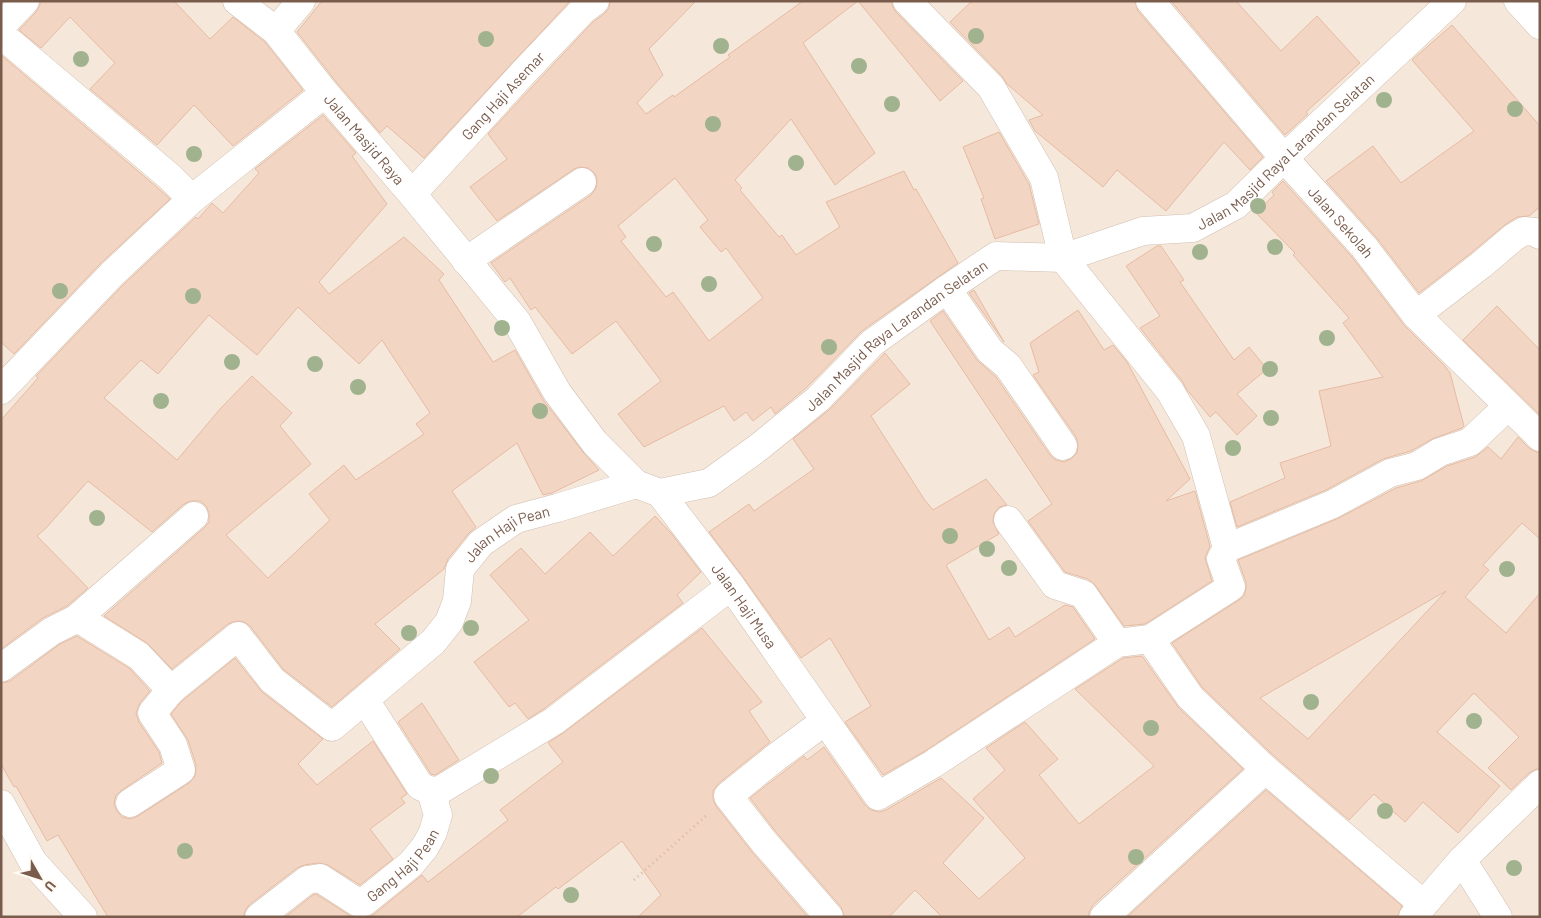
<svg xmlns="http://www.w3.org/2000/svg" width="1541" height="918" font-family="Barlow,sans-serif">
<rect width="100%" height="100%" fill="#fdf6ec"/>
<rect fill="#f5e8da" x="1" y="1" width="1539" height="916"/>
<g fill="#f3d5c3" stroke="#e6bba3" fill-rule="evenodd">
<path d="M40,1h134l36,38 23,-22 32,25 38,48 -70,56 -39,-41 -37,40 -67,-56 25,-26 -45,-46 -29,31 -22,-18 17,-18 4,-7z"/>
<path d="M322,1h248l-146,157 -37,-32 -7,7 -43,-50 -40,-51z"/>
<path d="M610,1h86l-47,48 14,26 -26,28 9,11 27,-19 1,2 56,-40 -2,-2 75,-54h89v4l4,7 67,69 -23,20 -82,-100 -55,42 72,110 -40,32 -44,-66 -56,61 7,8 -2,2 39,47 3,-2 14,20 44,-28 -14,-25 78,-31 10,19 2,-1 42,74 -95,67 -56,57 -32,27 -4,-7 -18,14 -7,-9 -12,9 -10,-15 -80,41 -26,-33 43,-33 -45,-60 -44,33 -37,-47 -4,3 -21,-32 -5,4 -14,-19 100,-68 5,-7 1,-8 -2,-6 -7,-6 -8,-1 -6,2 -77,52 -27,-34 37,-28 -19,-25 105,-112 12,-9 4,-5zM675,178l33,42 -8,7 21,25 5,-4 37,50 -54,43 -36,-49 -7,5 -45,-56 5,-4 -8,-11z"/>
<path d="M972,1h163l3,10 125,146 -13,13 -26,-28 -58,69 -49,-41 -14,17 -68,-56 -6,-11 14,-5 -36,-31 -5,-8 -52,-54z"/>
<path d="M1171,1h65l45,50 36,-35 43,47 -54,49 2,2 -23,21z"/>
<path d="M1452,25l88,101v81l-11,9 -12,1 -11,7 -35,29 -52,40 -43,-56 -50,-56 47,-35 28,37 73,-52 -62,-71z"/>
<path d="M1,55l158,134 11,10 -69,64 -87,91 -13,-12z"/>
<path d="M323,115l33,38 -4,3 35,48 -68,78 10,12 75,-57 40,37 -5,6 54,82 22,-12 29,51 39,51 16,18 -47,23 -9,2 -26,-52 -65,48 24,36 -7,6 -21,26 -4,10 -69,55 25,25 -68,58 -49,-38 -33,-43 -6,-4 -8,-1 -8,3 -56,45 -25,-26 -43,-27 100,-88 5,-6v-9l-3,-7 -6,-5h-9l-7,3 -32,28 -64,-51 -42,47 -9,8 51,52 -21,18 -24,12 -42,31v-229l37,-42 -2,-2 87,-91 73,-68 2,2 14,-16 11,10 36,-40 -4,-4zM298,307l61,57 23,-24 48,73 -14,11 8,10 -68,46 -12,-15 -35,29 21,26 -62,58 -42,-43 85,-71 -31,-38 12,-13 -40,-37 -32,33 -43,51 -73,-62 37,-38 17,14 51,-59 48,40z"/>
<path d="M999,132l30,52 10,40 -44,15 -14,-40 3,-1 -21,-51z"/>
<path d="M1283,181l69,76 52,68 40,40 6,8 14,53 -2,2 -30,11 -21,12 -28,8 -57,31 -89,37 -7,-25 55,-24 -5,-15 51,-17 -12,-55 64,-14 -40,-54 6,-5 -56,-63 2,-2 -39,-40 18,-18 -2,-3z"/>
<path d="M1157,246h4l23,34 -4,2 54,78 15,-13 18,22 -30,25 20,22 -20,19 -21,-23 -6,5 -23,-27 -5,-9 -42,-53 20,-12 -34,-50z"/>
<path d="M974,290l30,52 -35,-49z"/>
<path d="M1497,306l43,44v65l-77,-75z"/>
<path d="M1078,310l26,40 9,-5 14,17 63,117 -24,22 29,-10 15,55 -5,12 7,23 -67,43 -21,2 -29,-41 -7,-6 -23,-7 -37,-51 24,-17 -122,-183 13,-10 34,49 19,17 54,78 6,5 8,2 7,-3 6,-6 1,-9 -2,-7 -43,-62 6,-3 -9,-29z"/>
<path d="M885,353l25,31 -39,32 53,83 9,11 53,-31 21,26 -8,2 -5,7 -1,8 6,12 -53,31 43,75 20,-13 6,10 50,-32 8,2 22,32 -170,112 -42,24 -38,-53 26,-16 -41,-68 -29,20 -58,-81 -34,-45 40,-28 5,7 60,-42 -21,-30 36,-29z"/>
<path d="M1518,437l11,11 7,4h4v87l-18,-16 -39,42 6,5 -24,27 41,36 34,-40v176h-4l-7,4 -18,17 -23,-22 31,-31 -45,-44 -37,39 63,54 -42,47 -35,-31 -18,20 -31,-28 -25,26 -75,-64 -72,-69 -30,-44 67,-43 5,-4 2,-7v-7l-8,-22 101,-42 57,-30 25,-7 26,-15 28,-9 13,-10 13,12zM1446,591l-138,148 -48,-41z"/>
<path d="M655,516l16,17 30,39 -24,23 6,8 -138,105 -17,11 -13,-16 -6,4 -35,-45 55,-42 -39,-45 31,-27 24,26 45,-42 23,24z"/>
<path d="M702,628l60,74 -13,9 21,31 -52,42 -5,7v8l3,7 36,46 56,65h-170l23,-22 -39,-54 -64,48 -2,-2 -39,30h-149l6,-3 48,-39 6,7 80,-62 -8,-10 63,-48 -15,-19 15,-10z"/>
<path d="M77,636l52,32 21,23 -10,12 -4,10 3,9 20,30 3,11 -40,27 -6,5 -2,9 3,7 5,6 8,2 8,-3 51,-33 6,-7 1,-11 -8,-25 -17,-26 11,-13 53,-43 27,34 61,47 -25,25 19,21 56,-44 34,53 -6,4 4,5 -35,26 23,30 -33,26 -32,-20 -10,-2 -14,2 -7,3 -48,37 -4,6 -1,6h-136l-50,-82 -11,6 -31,-55 -2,1 -13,-23v-81l9,-2 50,-37z"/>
<path d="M1142,656l37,52 64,61 -150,136 -4,7v5h-147l-27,-27 -26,27h-45l-3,-10 -65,-75 -26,-34 54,-42 3,4 17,-13 41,58 6,5 8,2 7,-2 55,-32 43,40 -41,45 36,36 46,-41 -52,-59 32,-29 -19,-22 39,-26 33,37 -19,16 40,49 75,-58 -79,-77 48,-31z"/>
<path d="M422,703l37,57 -24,15 -4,-1 -33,-52z"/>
<path d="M1266,790l136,116 -4,11h-271z"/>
<path d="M316,894l30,19 6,4h-67l28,-22z"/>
</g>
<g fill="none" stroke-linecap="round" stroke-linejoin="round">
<defs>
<g id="minor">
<path id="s1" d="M237,1l39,30 49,62 87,101 105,128 40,70 38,51 41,41 24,9 49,-10 50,-36 59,-48 54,-56 75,-54 49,-33 67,2 80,-27 50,-3 43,-23 48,-47 168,-157"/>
<path id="s2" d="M1150,1l134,157 80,89 52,68 124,122"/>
<path d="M1518,1l22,24"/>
<path d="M1,26l24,-25"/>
<path d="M276,31l25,-30"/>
<path d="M11,43l159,134 22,22"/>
<path id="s3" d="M412,194l111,-121 60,-63 12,-9"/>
<path d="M466,261l116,-79"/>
<path d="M947,289l43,62 18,15 55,80"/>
<path d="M1416,315l65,-50 33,-28 10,-6 11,1 5,3"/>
<path d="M1,390l111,-116 80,-75 133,-106"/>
<path id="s4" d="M660,493l71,93 147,210 55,-32 184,-121 33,-4 81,-52 -10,-28 6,-11 -31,-112 -26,-45 -107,-133 -19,-80 -53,-91 -84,-86"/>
<path d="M1008,520l47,65 28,9 34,49"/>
<path d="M1227,548l106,-44 57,-31 27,-7 23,-14 30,-10 38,-36"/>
<path d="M76,619l10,4 53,33 32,34 -19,23 21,32 8,25 -51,33"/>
<path d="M1150,639l40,58 74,71 159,136"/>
<path d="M1,668l51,-37 24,-12 118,-103"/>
<path id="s5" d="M171,690l67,-54 34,44 60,47 101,-85 16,-20 8,-21 3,-32 21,-26 35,-24 41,-11 79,-24"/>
<path d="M365,700l55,86 11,5 9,-1 114,-69 177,-135"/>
<path d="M825,721l-50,37 -47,38 36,46 65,75"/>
<path d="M1,804l32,58 50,55"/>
<path d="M1462,860l36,57"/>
<path id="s6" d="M259,917l48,-37 13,-2 34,22 5,3 5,-1 47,-38 14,-17 8,-15 5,-17 -7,-24"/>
<path d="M1104,917l152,-139 8,-10"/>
<path d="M1413,917l49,-57 78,-76"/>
</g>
</defs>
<use href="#minor" stroke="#d1beb0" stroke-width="29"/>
<path stroke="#d9b8a5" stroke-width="3" stroke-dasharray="1 4" stroke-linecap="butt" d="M634,880l72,-64"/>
<use href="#minor" stroke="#fff" stroke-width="28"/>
</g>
<g fill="#a0b28e">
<circle cx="976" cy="36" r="8"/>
<circle cx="486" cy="39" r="8"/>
<circle cx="721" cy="46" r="8"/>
<circle cx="81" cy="59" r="8"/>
<circle cx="859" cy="66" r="8"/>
<circle cx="1384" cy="100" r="8"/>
<circle cx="892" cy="104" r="8"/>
<circle cx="1515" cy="109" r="8"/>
<circle cx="713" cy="124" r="8"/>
<circle cx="194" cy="154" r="8"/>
<circle cx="796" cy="163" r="8"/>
<circle cx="1258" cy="206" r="8"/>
<circle cx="654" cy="244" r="8"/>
<circle cx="1275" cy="247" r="8"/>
<circle cx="1200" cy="252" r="8"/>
<circle cx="709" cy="284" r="8"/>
<circle cx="60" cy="291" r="8"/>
<circle cx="193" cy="296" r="8"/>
<circle cx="502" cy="328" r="8"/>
<circle cx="1327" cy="338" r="8"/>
<circle cx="829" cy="347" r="8"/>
<circle cx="232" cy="362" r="8"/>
<circle cx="315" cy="364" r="8"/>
<circle cx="1270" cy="369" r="8"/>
<circle cx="358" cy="387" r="8"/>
<circle cx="161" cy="401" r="8"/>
<circle cx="540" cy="411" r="8"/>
<circle cx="1271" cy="418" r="8"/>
<circle cx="1233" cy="448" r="8"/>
<circle cx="97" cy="518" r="8"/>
<circle cx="950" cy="536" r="8"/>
<circle cx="987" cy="549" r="8"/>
<circle cx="1009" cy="568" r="8"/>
<circle cx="1507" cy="569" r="8"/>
<circle cx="471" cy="628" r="8"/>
<circle cx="409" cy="633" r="8"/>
<circle cx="1311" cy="702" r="8"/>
<circle cx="1474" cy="721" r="8"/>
<circle cx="1151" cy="728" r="8"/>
<circle cx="491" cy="776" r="8"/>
<circle cx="1385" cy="811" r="8"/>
<circle cx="185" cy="851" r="8"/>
<circle cx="1136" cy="857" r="8"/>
<circle cx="1514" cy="868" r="8"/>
<circle cx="571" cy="895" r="8"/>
</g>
<g text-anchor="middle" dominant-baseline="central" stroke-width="5" stroke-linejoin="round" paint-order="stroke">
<g font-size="15" fill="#7a5c4d" stroke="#fffaf3">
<text stroke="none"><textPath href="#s3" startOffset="134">Gang Haji Asemar</textPath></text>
<text stroke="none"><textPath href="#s1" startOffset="189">Jalan Masjid Raya</textPath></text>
<text stroke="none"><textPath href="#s1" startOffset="1394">Jalan Masjid Raya Larandan Selatan</textPath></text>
<text stroke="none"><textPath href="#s2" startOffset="292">Jalan Sekolah</textPath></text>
<text stroke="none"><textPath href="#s1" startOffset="944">Jalan Masjid Raya Larandan Selatan</textPath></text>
<text stroke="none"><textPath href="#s5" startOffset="491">Jalan Haji Pean</textPath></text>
<text stroke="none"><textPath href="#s4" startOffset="141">Jalan Haji Musa</textPath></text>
<text stroke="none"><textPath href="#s6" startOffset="179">Gang Haji Pean</textPath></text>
</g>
</g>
<rect width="1541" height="918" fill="none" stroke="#7a5c4d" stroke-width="5"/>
<g transform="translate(40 878) rotate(129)" stroke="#fffaf3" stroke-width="4" paint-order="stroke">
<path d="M0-4L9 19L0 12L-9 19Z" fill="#7a5c4d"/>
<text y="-8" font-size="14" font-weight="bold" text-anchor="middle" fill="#7a5c4d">U</text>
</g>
</svg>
